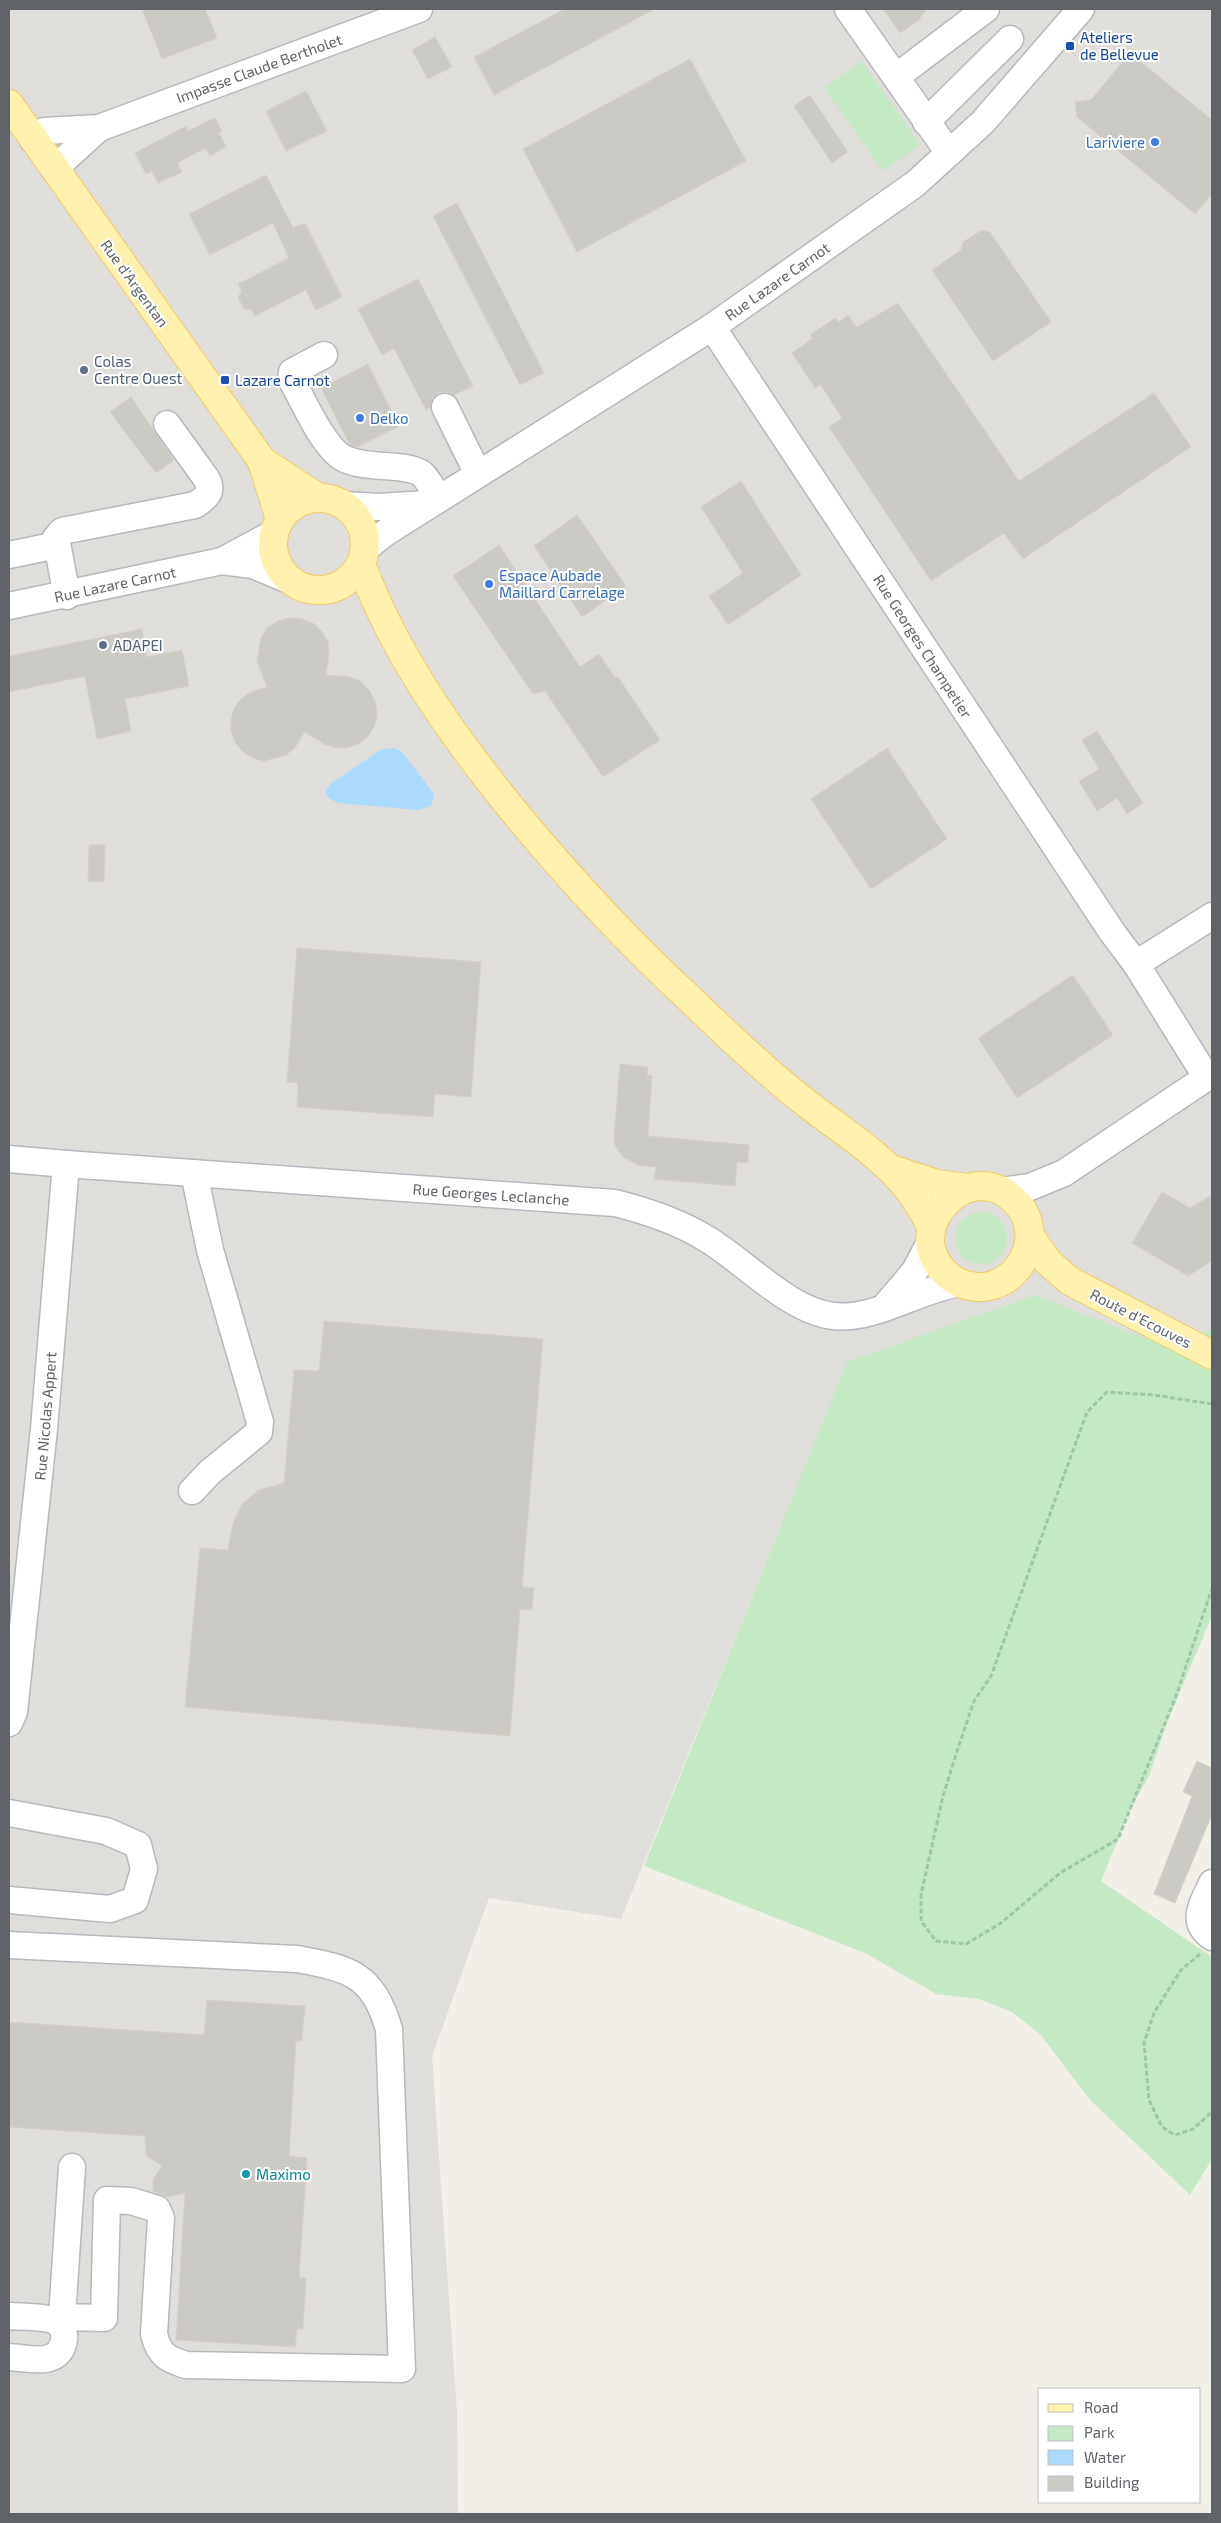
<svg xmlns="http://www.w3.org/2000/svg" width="1221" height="2523" font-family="'Exo 2',sans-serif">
<rect width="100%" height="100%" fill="#f1efe8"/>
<path fill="#e0deda" d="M9,9h1203v1319l-35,23 -329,11 -227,557 -132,-21 -57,158 25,356 1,102h-449z"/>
<g fill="#c5e8c5">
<path d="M862,61l58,84 -37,26 -59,-83z"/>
<circle cx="981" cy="1238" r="26"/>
<path d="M1035,1295l142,56 35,-23v288l-45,107 -18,53 -18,32 -30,73 111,76v202l-22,36 -100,-95 -50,-66 -28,-22 -33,-13 -43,-5 -69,-40 -223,-88 203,-504z"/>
</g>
<path fill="#aadaff" d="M395,748l7,4 32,42 -3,12 -12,4 -81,-7 -9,-5 -3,-6 4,-8 52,-35z"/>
<g fill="#cccac5" stroke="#d6d1c6">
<path d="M142,9h63l12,29 -55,21z"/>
<path d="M565,9h90l-161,86 -20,-38z"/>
<path d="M883,9h44l-7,8 1,2 -21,14z"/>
<path d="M435,37l17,30 -24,12 -16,-29z"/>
<path d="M1130,53l82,67v74l-17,20 -118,-97 -2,-15 16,-2z"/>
<path d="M690,59l56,102 -169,91 -54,-103z"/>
<path d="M306,91l21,40 -41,20 -20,-40z"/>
<path d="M810,95l38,57 -16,11 -38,-57z"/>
<path d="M215,118l7,14 -3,1 7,14 -16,9 -4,-8 -29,15 5,9 -24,11 -6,-12 -6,3 -11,-21 51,-27 2,5z"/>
<path d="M266,175l27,53 12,-5 37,74 -26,13 -10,-20 -51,26 -4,-6 -7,-1 -6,-12 4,-6 -4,-7 51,-26 -16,-35 -63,32 -21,-41z"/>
<path d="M457,203l87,170 -24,12 -87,-169z"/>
<path d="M982,230l8,2 61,90 -58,39 -61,-91 29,-20 2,-8z"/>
<path d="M418,279l55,107 -19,9 -8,-3 -8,2 -6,5 -2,8 -4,3 -32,-62 -12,7 -24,-46z"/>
<path d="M898,303l121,178 135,-88 37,54 -168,112 -19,-26 -73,48 -102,-154 13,-9 -21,-33 -6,3 -23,-35 21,-15 -3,-3 25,-17 4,4 9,-7 9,12z"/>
<path d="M368,364l31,62 -42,21 -7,-2 -29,-57z"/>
<path d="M131,397l43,63 -18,13 -46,-61z"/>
<path d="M741,481l60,94 -73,50 -19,-29 34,-23 -42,-66z"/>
<path d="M577,515l49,71 -44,31 -48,-71z"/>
<path d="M499,545l81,122 19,-13 16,23h3l42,63 -57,37 -58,-86 -12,3 -80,-118z"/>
<path d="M289,618l12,1 12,4 9,9 6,10 1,12 -3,21 23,2 11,4 9,9 6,11 2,12 -2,12 -6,10 -9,8 -11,4 -12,1 -11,-3 -22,-13 -9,16 -9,7 -22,6 -12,-3 -10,-7 -7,-9 -4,-11v-11l3,-12 7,-9 10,-7 16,-5 -10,-26 4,-23 6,-10 11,-7z"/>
<path d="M142,629l5,28 35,-7 7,36 -64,13 6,32 -34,8 -12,-63 -76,16v-36z"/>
<path d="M1097,731l46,72 -16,11 -10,-16 -20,13 -18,-30 20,-12 -17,-29z"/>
<path d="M887,748l60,91 -76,50 -60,-90z"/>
<path d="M89,845h16l-1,37 -16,-1z"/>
<path d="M297,948l184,14 -10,135 -36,-3 -2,23 -136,-10 1,-24 -11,-1z"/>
<path d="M1073,975l40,60 -96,63 -39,-60z"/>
<path d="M620,1064l28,3 -1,8 5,1 -4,60 101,9 -1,18 -11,-1 -2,24 -81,-7 2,-12 -18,-2 -16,-9 -7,-11 -1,-9z"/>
<path d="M1162,1192l28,16 22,-13v66l-24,15 -56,-33z"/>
<path d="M324,1321l219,18 -21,248 12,1 -2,22 -12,-1 -10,127 -325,-29 15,-159 28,2 5,-27 10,-20 16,-13 25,-7 10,-113 25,1z"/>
<path d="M1197,1761l15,7v46l-37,89 -21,-9 38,-98 -9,-4z"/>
<path d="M207,2000l98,6 -3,35h-6l-7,115 18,2 -8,119 7,1 -3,51h-6l-2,18 -119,-7 9,-147 -19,4 -13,-6v-12l9,-13 -16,-11 -1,-19 -136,-9v-105l195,13z"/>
</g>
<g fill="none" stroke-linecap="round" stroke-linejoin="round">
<defs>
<g id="minor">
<path d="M848,9l101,144"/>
<path d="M896,77l90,-68"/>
<path d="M926,122l84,-83"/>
<path d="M33,140l11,-9 55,-3 320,-119"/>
<path d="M54,169l45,-41"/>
<path d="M712,327l400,605 24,32 71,114"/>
<path d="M324,355l-32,17 -1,7c12,21 32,68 52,79 22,12 63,4 79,16 6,5 12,18 17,25"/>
<path d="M445,407l33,67"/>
<path d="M344,505l34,2 50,-3"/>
<path d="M366,548l19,-15 327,-206 203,-143 68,-62 98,-113"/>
<path d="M9,555l48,-10"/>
<path d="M222,561l31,4 36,15"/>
<path d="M67,596l-11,-58 6,-7 133,-26c11,-7 19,-13 11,-27l-39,-54"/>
<path d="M9,606l213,-45 52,-28"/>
<path d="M1136,964l76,-48"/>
<path d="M9,1159l57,5 -22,265 -30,283 -5,11"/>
<path d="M66,1164l549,39c32,8 63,18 92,36 37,22 82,72 126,77 42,5 85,-27 128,-33"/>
<path d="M1000,1191l30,-4 34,-14 148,-99"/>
<path d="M887,1304l28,-33 15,-29"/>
<path d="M192,1491l18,-19 49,-40 1,-10 -50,-172 -16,-77"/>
<path d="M9,1813l97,18 32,14 6,24 -9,31 -25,9 -101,-9"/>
<path d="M1212,1883c-9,21 -23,38 0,54"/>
<path d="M9,1945l288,14c53,10 75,14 92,70l13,340 -216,-4c-19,-6 -27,-10 -32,-31l7,-116 -4,-9 -26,-8 -24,-1 -3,118 -42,-1 10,-150"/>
<path d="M9,2316c11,1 41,0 49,7 5,4 7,12 6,17 -5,28 -35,18 -55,17"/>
</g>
<g id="major">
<path d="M9,104l253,357 18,58"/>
<path d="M262,461l55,36"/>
<circle cx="319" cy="544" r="46"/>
<path d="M361,564c34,91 90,170 151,245 55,67 113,130 177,189 39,38 78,75 121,108 36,28 78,53 104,91 6,9 15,22 17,32 0,4 -1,8 -1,12 1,18 14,35 30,42 50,21 93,-44 55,-82 -31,-31 -72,-10 -84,27"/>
<path d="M891,1169l46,15 30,4"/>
<path d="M1030,1236l18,26 22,19 142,74"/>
</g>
</defs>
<use href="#minor" stroke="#b5b8bc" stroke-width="29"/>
<use href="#major" stroke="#f2c960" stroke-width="30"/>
<g stroke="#9cc7a9" stroke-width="3" stroke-dasharray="5 2.5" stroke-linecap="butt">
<path d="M1212,1404l-58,-9 -47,-3 -20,20 -96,264 -17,25 -15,44 -16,51 -22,99v26l15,20 30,3 35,-21 59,-50 58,-34 58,-143 36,-108"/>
<path d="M1200,1954l-19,16 -14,22 -13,21 -10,30 5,57 13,27 13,8 18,-6 19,-17"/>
</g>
<use href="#minor" stroke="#fff" stroke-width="26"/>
<use href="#major" stroke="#fff2af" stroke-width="28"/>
</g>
<g fill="#1a4fb4" stroke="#fff" stroke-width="2">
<rect x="1065" y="41" width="10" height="10" rx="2.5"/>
<rect x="220" y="375" width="10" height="10" rx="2.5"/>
</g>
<g fill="#3f7fe0" stroke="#fff" stroke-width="2">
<circle cx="1155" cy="142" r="5"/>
<circle cx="360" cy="418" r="5"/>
<circle cx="489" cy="584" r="5"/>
</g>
<g fill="#5c6f8a" stroke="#fff" stroke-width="2">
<circle cx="84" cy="370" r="5"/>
<circle cx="103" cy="645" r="5"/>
</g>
<circle fill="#0f9aa8" stroke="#fff" stroke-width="2" cx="246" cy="2174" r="5"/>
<g text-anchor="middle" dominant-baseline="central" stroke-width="4" stroke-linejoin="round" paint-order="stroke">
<g font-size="15" fill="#164399" stroke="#fff" text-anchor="start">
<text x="1080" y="37">Ateliers<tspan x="1080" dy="17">de Bellevue</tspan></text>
<text x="235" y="380">Lazare Carnot</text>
</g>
<g font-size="15" fill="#5f6368" stroke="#fff">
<text transform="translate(259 68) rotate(-20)">Impasse Claude Bertholet</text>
<text transform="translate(777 281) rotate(-35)">Rue Lazare Carnot</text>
<text transform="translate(135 283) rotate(54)">Rue d'Argentan</text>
<text transform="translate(115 584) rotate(-12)">Rue Lazare Carnot</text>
<text transform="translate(923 646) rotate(57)">Rue Georges Champetier</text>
<text transform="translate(491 1194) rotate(4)">Rue Georges Leclanche</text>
<text transform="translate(1141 1318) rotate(27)">Route d'Ecouves</text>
<text transform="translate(45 1416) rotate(-85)">Rue Nicolas Appert</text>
</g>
<g font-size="15" fill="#366cbe" stroke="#fff" text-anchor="start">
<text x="1145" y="142" text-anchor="end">Lariviere</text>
<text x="370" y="418">Delko</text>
<text x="499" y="575">Espace Aubade<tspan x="499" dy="17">Maillard Carrelage</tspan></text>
</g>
<g font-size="15" fill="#4e5e75" stroke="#fff" text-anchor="start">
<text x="94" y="361">Colas<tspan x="94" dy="17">Centre Ouest</tspan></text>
<text x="113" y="645">ADAPEI</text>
</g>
<g font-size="15" fill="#0d838f" stroke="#fff" text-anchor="start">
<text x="256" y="2174">Maximo</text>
</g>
</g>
<rect width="1221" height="2523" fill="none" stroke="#5f6368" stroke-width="20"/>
<rect x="1038" y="2388" width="162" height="115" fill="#ffffff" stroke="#bfc1c3"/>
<rect x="1048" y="2404" width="25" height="8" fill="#fff2af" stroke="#bfc1c3"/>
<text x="1084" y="2413" font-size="15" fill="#5f6368">Road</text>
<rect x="1048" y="2426" width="25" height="15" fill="#c5e8c5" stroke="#bfc1c3"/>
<text x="1084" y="2438" font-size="15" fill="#5f6368">Park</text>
<rect x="1048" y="2450" width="25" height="15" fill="#aadaff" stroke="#bfc1c3"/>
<text x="1084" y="2463" font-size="15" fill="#5f6368">Water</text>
<rect x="1048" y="2476" width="25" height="15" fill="#cccac5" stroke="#bfc1c3"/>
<text x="1084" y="2488" font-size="15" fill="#5f6368">Building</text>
</svg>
